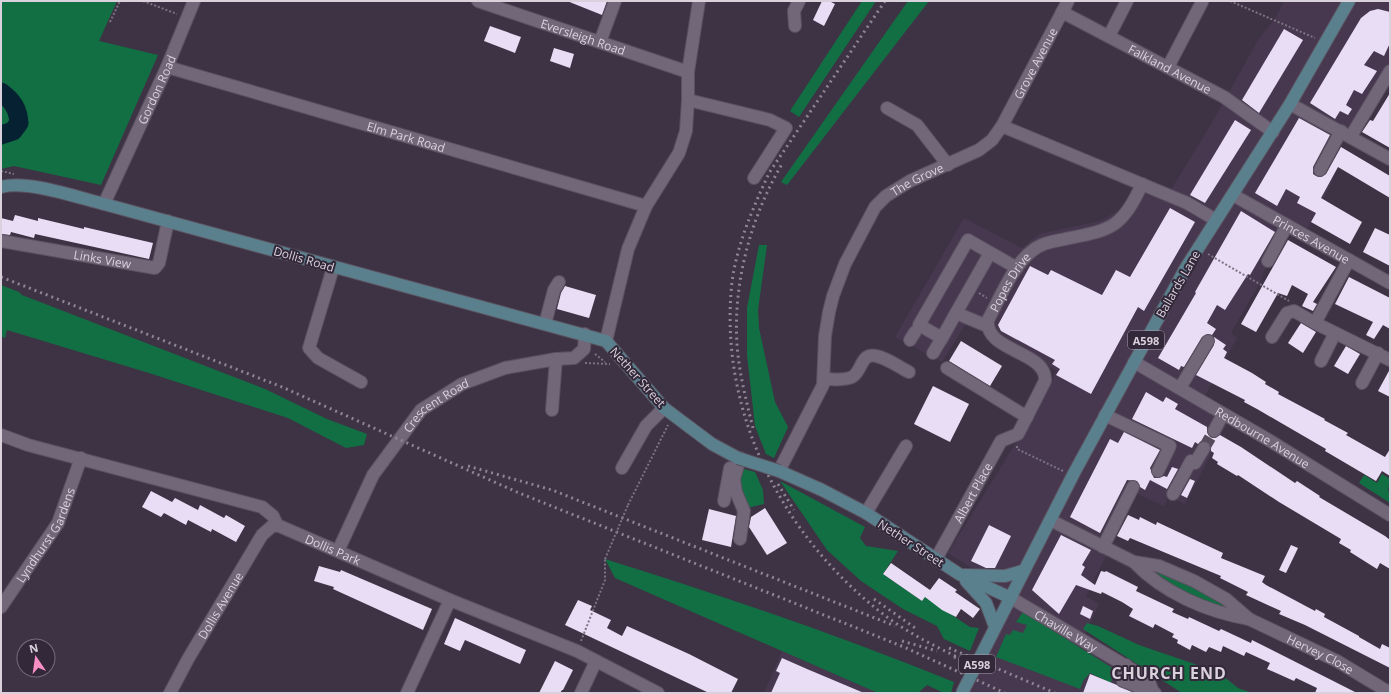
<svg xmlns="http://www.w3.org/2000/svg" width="1391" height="694" font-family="'Open Sans',sans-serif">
<rect width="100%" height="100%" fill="#3d3344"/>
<g fill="#47384f">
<path d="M1284,1h106v69l-39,66 -6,-3 -23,39 12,6 -30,57 -16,-9 -20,35 -8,22 -29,50 6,5 -35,63 28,17 -45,86 -16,-7 -5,9 -27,-12 -51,102 13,8 -16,35 65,40 7,14h-192l48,-95 61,34 -124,-79 85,-138 23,-44 -86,-54 -28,45 -47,-25 69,-119 58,30 17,-14 61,-13 21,-12 11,-20 32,12 46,-75 48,-86 18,-23z"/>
<path d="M782,651l96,42h-114z"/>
</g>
<g fill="#126f43">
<path d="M1,1h116l-18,40 59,14 -57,130 -87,-19 -13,3z"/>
<path d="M862,1h14l-77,116 -9,-6z"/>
<path d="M908,1h21l-142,184 -6,-3z"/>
<path d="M759,245h8l-9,65 1,18 16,74 13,25 -14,31 -8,-4 -11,-28 -8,-71v-47z"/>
<path d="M1,285l18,7 3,3 243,94 62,30 40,15 -3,11 -18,3 -58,-30 -139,-45 -142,-43 -2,8 -4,-2z"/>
<path d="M740,468l15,4 8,18 1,14 -17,4 -8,-21z"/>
<path d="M1382,474l8,5 -2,12 2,1v11l-31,-20 5,-8 13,8z"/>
<path d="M780,481l85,46 -5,11 6,8 32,5 -15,23 39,27 3,-4 45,30 9,1 -9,23 -26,-12 -7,-13 -34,-17 -42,-28 -34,-31z"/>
<path d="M605,559c116,36 236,77 349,123l-3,11h-7l-17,-8 -9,8h-40l-263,-115z"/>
<path d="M1146,567l33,12 38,18 15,16 -57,-24z"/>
<path d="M1023,612l91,57 -3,14 -21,-10 -7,8 -3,8 -84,-32 10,-23 4,1 3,-5 10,3 4,-8 -11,-3z"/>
<path d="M1087,623l11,3 41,19 79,27 20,16 14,5h-70l-99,-64z"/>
</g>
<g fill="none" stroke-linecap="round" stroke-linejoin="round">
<path stroke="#062131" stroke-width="19" d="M1,92c12,9 17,17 18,31l-6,8 -12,4"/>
</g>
<g fill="#e8ddf4">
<path d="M567,1h40l-5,14z"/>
<path d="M822,1h7l6,3 -11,22 -11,-6z"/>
<path d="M1378,9l12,3v31l-6,13 -10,-5 -10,14 13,6 -15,23 -8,-4 -8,15 6,4 -4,6 -8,-4 -5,8 -25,-16 51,-85 9,-7z"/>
<path d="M490,26l31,11 -6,16 -31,-12z"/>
<path d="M1284,29l19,11 -44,73 -17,-13z"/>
<path d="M554,48l20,6 -4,14 -20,-7z"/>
<path d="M1390,93v55l-28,-16 8,-12 3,1z"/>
<path d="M1299,118l31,17 -17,32v7l3,2 5,1 5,-3 15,-27 49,29v22l-52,-31 -17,31 41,24 -12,22 -39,-22 5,-9 -19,-10 3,-6 -14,-8 -9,17 -22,-13z"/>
<path d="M1235,120l16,10 -46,73 -15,-8z"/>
<path d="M1170,208l25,14 -51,89 -6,-4 -47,87 -35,-19 4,-6 -8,-5 3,-4 -54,-29 -3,-6 32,-59 18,9 3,-5 51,25 14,-25 14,7z"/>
<path d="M1241,211l34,21 -25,43 -2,-1 -23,36 -8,-5 -10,18 9,6 -4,6 -4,-1 -6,3 -18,30 -3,-1 -2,4 -21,-12 38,-65 -1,-1z"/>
<path d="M15,215l23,6v-3l46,11v-2l69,16 -4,16 -114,-25 -1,4 -23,-6 -1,3 -9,-1v-16l12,3z"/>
<path d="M1375,228l15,7v31l-27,-14z"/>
<path d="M1288,240l48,27 -23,35 4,2 -4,7 -11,-5 6,-12 -16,-9 -5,11 -9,-3 -22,39 -15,-8z"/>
<path d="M1349,277l41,21v31l-7,-4 -9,14 -8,-4 7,-13 -38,-18z"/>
<path d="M565,286l31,9 -7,23 -32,-9 4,-16z"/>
<path d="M1301,323l15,9 -13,21 -15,-10z"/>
<path d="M1214,337l12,8 -3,4 4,3 -3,6 28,15 14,9 -1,2 14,8 -1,2 47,25 -1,1 24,13 -2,2 39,22 5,-8v27l-8,-5 -6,10 -51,-30 1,-2 -69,-40 -13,-7 1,-2 -49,-25 18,-30z"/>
<path d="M961,341l41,25 -12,20 -41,-25z"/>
<path d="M1346,346l14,8 -12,20 -14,-8z"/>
<path d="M1390,369v28l-12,-6z"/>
<path d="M933,386l36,18 -19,38 -36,-18z"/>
<path d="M1146,392l17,10 3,-5 12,7 -3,5 32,18v5l3,5 5,1 5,-3 21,12 54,36 2,-2 23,15 -1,1 66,39 5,4v29l-10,-6 -3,6 -27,-17 1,-2 -12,-7 2,-4 -62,-37 -41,-27 -1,1 -20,-12 1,-2 -6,-4 2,-5 -3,-2v-6l-3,-4h-7l-3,3 -3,-2 -3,6 -60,-29z"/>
<path d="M1124,432l36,18 -10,18 4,10h5l5,-2 3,1 5,-10 6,2 -11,20 -17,-9 -5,10 -5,-3 -3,-6 -10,-1 -27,53 -30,-16 40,-78 8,4z"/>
<path d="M1190,479l5,2 -8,17 -6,-3z"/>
<path d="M151,491l21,11 3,-4 23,12 2,-5 24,13 2,-3 19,11 -9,16 -24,-13 -1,3 -23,-12 -2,5 -22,-12 -3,4 -19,-10z"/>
<path d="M765,508l22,35 -20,12 -18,-28 2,-10z"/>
<path d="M709,509l27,7 -5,31 -29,-7z"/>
<path d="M1128,515l11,5 1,-3 16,8 1,-3 66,31 -2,5 44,18 -3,6 4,3 49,26 1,-2 9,5 -1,3 35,19v1l21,12 2,-5 8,4v20l-85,-43 -26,-11 2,-3 -35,-16 2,-3 -28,-14 1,-2 -91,-38 -2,3 -11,-5z"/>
<path d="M989,525l22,11 -16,32h-9l-15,-7z"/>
<path d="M1061,535l30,15 -9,15 3,2 -4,8 14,10 6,-14 4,1 1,-1 32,16 -2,4 38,18 -2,3 16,7 1,-2 30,14 2,-2 30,14 1,-3 105,53h-42l2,-5 -21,-10 -2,3 -27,-12 3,-6 -24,-11 -2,4 -21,-10 -2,6 -12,-5 -3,5 -14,-7 -2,5 -13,-7 1,-3 -6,-3 2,-3 -19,-10 -2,4 -24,-12 4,-7 -11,-7 -20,-10 -1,2 -25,-9 -17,29 -27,-24z"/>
<path d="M1291,545l7,3 -12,25 -7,-3z"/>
<path d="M891,563l39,27 9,-12 18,12 -2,2 25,17 -7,9 -12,-9 -5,8 -14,-7 -17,-13 -3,4 -39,-27z"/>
<path d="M319,566l21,6 1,-2 91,39 -9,21 -90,-41 1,-2 -20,-6z"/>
<path d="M578,600l14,6 -2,4 21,10 -4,8 15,8 5,-10 62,28 49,25 -7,14h-22l-144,-68z"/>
<path d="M1083,606l10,5 -3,8 -10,-5z"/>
<path d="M455,618l71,32 -6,14 -55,-24 -5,11 -16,-7z"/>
<path d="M782,658l25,11 57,24h-93l9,-20 -4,-2z"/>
<path d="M555,661l18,9 -10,20h-1l-2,3h-21z"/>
<path d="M1090,674l27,11 17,8h-51z"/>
</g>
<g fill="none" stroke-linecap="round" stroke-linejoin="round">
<path stroke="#544b5b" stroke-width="12" stroke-dasharray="12 6" stroke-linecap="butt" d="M1204,448l10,-17"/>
<defs>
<g id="minor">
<path id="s1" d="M478,1l210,71"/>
<path id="s2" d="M1062,12l162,85 49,35"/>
<path d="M795,26l-1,-15 5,-10"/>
<path d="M1109,36l18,-35"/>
<path d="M600,42l15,-41"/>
<path id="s3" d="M167,67l479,139"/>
<path d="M1168,67l34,-65"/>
<path d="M688,100l82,20 16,8 -32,50"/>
<path d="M1290,104l100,55"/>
<path d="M887,108l30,17 31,40"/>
<path id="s4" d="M1002,126l66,-125"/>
<path d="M1351,136l39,-65"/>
<path d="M1320,170l21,-39"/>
<path id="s5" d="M1233,195l157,88"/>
<path id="s6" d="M104,204l63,-137 27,-66"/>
<path id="s7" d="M1,241l154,27 4,-5 9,-42"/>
<path d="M1268,261l19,-36"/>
<path d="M333,268l-24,80 9,10 43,24"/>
<path d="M956,313l34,-60"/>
<path d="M1315,323l75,37"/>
<path d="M545,324l9,-34 5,-8"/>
<path d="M987,326l-31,-13 -14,25 -23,-13 49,-85 49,28"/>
<path d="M1272,337l15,-24 7,-2 21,12 34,-63"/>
<path d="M910,340l5,-8"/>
<path d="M606,341l22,-92 18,-43 33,-53 7,-22 2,-31v-28l11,-71"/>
<path d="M933,353l9,-15"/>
<path d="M1321,361l14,-28"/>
<path id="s8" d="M1134,362l133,77 123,76"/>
<path d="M947,368l80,49"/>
<path d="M824,379c9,0 20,2 28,-2 10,-5 9,-25 24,-21 11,2 23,11 33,16"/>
<path d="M1362,383l16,-30"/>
<path d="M1180,388l28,-47"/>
<path d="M552,410l4,-51"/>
<path d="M1105,415l65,31 -12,25"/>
<path d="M1214,431l9,-17"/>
<path id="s9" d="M1,435l27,10 234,62 11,9 4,9 173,75 127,51 81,42"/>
<path d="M740,458l-6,21 2,13 8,19 -4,28"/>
<path d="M622,468l24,-42 18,-18"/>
<path id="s10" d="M779,471l44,-86 2,-49 4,-24 4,-16 12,-32 30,-57 11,-11 24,-15 69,-31 13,-10 10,-14 185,77 29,17"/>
<path d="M1173,494l18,-33 4,2 9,-15"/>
<path d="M724,501l6,-33"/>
<path d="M866,513l40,-67"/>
<path id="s11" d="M1050,520l84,42 25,4 35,15 32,18 23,20 88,42 53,32"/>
<path d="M1103,547l30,-60"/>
<path id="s12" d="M338,551l35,-76 48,-65 41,-26 43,-16 51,-9 18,-1 10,-9 1,-15"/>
<path id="s13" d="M936,559l65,-118 17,-7 27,-53c3,-30 -61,-29 -57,-61 11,-20 25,-55 44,-69 8,-7 18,-9 28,-11 47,-10 61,-8 82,-56"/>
<path d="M1134,562c29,31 74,50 115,57"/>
<path id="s14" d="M1011,598l137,81 5,13"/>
<path id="s15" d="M1,607l57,-84 23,-65"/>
<path d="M1126,665l-3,16 32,12"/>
<path id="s16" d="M170,693l18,-34 74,-124 9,-8 6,-2"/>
<path d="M407,693l43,-93"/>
<path d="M581,693l15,-32"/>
</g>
<g id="major">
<path d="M1,187c27,-7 75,10 103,17l502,137 58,67 48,36 26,14"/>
<path d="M779,471l43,19 44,23 93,61 52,24"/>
<path d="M964,575l41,1 17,-5"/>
<path d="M966,581l20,22 9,24"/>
<path d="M992,634l82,-161 111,-204 105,-165 59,-103"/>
</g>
</defs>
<use href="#minor" stroke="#5a5160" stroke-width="14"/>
<use href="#major" stroke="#5a5160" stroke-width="14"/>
<g stroke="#7c7382" stroke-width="2" stroke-dasharray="2 2" stroke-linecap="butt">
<path d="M143,1l34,13"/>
<path d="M1230,1l85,37"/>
<path d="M110,22l10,-21"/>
<path d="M1,171l13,3"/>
<path d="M1208,254l81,47"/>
<path d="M979,293l8,5"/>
<path d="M595,354l10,8"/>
<path d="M585,363l25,1"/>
<path d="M1017,446v3l46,22"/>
<path d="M628,505l40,-80"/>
<path d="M581,641l24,-61v-21"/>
</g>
<use href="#minor" stroke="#726679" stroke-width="12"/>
<use href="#major" stroke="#5b808d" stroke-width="12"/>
<g stroke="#8e8593" stroke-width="3" stroke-dasharray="2 4" stroke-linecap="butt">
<path d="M885,1l-116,172c-16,35 -32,71 -37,109 -14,129 50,254 151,332 23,18 50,31 76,44"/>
<path d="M1,277l281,110 237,106 385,154 101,46"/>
<path d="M753,428c-7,-28 -14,-55 -16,-84 -4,-62 14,-127 45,-180"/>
<path d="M468,466l84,24 343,136"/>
<path d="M778,484l16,26"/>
<path d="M874,599l44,31"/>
<path d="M902,641l35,10"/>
<path d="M949,648l106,45"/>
<path d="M954,657l26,10"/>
</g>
<defs>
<g id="major-bridge">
<path d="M738,458l41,13"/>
<path d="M962,693l30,-59"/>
</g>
</defs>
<use href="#major-bridge" stroke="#5a5160" stroke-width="14" stroke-linecap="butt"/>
<path stroke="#7c7382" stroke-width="2" stroke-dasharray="2 2" stroke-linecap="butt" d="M605,559l23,-54"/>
<use href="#major-bridge" stroke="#5b808d" stroke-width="12"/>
</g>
<g text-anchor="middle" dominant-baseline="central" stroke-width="4" stroke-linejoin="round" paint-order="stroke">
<g fill="#332839" stroke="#a79fac" stroke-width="1">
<rect x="1128" y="331" width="36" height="18" rx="3"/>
<rect x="959" y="655" width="36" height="18" rx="3"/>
</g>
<g font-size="11" font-weight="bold" fill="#d9d2dd">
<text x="1146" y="340">A598</text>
<text x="977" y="664">A598</text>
</g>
<g font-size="12" fill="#d9d2dd" stroke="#332839">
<text stroke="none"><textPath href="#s1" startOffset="111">Eversleigh Road</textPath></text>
<text stroke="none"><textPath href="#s4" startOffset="71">Grove Avenue</textPath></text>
<text stroke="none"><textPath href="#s2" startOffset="122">Falkland Avenue</textPath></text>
<text stroke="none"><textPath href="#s6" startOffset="126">Gordon Road</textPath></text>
<text stroke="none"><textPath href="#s3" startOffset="249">Elm Park Road</textPath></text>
<text stroke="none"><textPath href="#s10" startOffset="336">The Grove</textPath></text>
<text stroke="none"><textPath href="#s5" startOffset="90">Princes Avenue</textPath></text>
<text stroke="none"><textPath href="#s7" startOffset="103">Links View</textPath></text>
<text transform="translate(304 259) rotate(16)">Dollis Road</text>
<text stroke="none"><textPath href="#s13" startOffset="346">Popes Drive</textPath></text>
<text transform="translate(1178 284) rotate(-60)">Ballards Lane</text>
<text transform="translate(638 377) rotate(48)">Nether Street</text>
<text stroke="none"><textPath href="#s12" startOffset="179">Crescent Road</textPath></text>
<text stroke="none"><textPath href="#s8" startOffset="149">Redbourne Avenue</textPath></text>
<text stroke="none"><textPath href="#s13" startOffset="76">Albert Place</textPath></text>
<text stroke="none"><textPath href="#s15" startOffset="85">Lyndhurst Gardens</textPath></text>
<text transform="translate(911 543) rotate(33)">Nether Street</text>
<text stroke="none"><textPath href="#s9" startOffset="356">Dollis Park</textPath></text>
<text stroke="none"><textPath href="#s16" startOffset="101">Dollis Avenue</textPath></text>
<text stroke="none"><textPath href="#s14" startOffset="64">Chaville Way</textPath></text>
<text stroke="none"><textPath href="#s11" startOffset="304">Hervey Close</textPath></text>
</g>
<g font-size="16" font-weight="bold" letter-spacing="1" fill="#d9d2dd" stroke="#332839">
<text x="1169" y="673">CHURCH END</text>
</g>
</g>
<rect width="1391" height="694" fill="none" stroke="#d9d2dd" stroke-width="4"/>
<g transform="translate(36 658) rotate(347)"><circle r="19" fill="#332839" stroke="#756c7b"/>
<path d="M0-3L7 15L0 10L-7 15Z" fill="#fa8fc6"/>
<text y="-6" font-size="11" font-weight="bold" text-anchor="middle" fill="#d9d2dd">N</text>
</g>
</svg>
